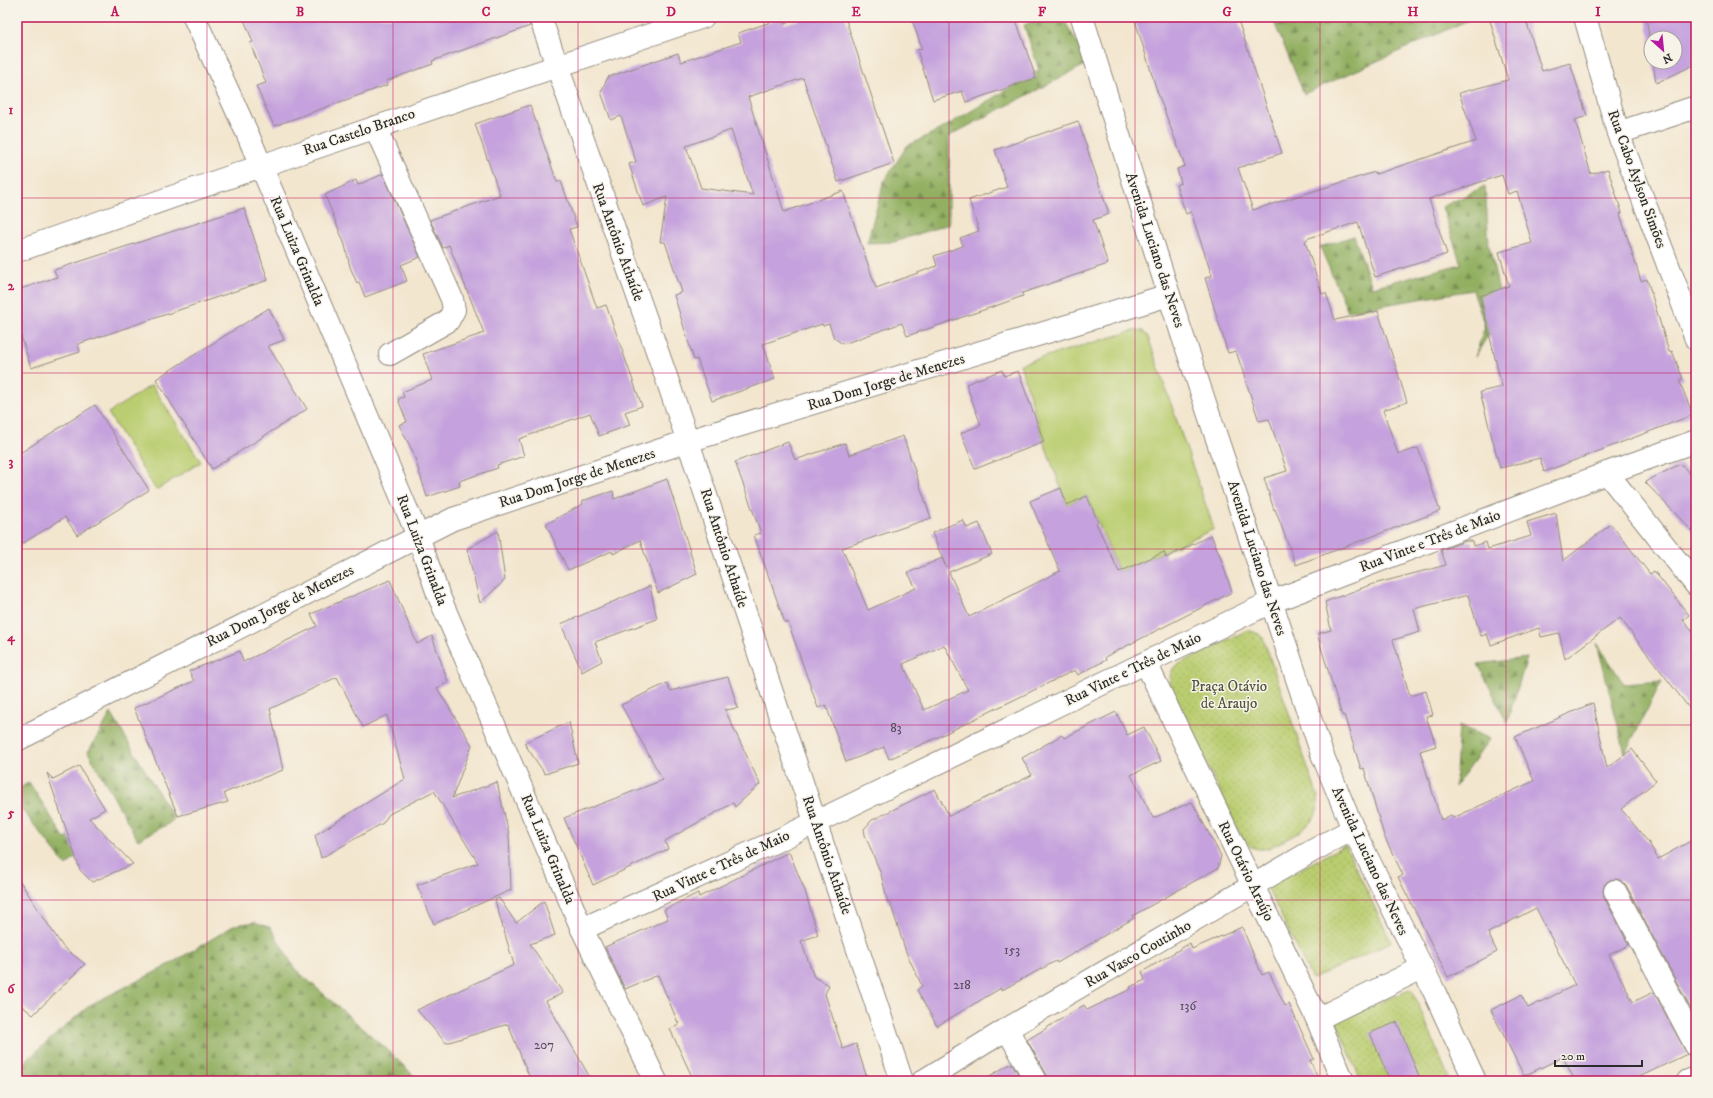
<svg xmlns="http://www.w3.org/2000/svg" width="1713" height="1098" font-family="'IM FELL DW Pica',serif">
<defs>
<pattern id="forest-firs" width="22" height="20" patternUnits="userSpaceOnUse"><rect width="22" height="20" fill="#93b062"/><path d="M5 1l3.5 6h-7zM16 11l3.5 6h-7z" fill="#788f51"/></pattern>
<pattern id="park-dots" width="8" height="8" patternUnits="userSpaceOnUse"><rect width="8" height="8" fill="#bacd70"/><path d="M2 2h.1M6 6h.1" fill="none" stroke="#a0b061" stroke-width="1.8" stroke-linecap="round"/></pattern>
</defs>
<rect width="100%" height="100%" fill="#f7f3e8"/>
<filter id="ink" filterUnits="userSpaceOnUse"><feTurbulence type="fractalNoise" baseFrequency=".025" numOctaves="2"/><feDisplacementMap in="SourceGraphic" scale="8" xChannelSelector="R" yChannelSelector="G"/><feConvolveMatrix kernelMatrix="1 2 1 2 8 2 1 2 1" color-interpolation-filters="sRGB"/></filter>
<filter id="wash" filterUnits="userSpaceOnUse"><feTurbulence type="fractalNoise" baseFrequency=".012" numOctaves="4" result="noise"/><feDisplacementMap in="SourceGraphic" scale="16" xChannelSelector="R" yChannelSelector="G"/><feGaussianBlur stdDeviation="0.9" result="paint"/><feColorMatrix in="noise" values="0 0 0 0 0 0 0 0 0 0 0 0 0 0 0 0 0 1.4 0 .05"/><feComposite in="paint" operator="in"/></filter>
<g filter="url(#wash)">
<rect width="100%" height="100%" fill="#f3e6cf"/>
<g fill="#bacd70" stroke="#727c4e">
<path d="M1136,330l7,1 5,6 66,192 -95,43 -32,-76 -20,9 -22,-60 -25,-81z"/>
<path d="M152,385l49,77 -45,28 -48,-77z"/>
</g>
<g fill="url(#forest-firs)" stroke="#5f6e46">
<path d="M1044,17h18l27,46 -140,73v88l-55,18 -27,1 17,-62 23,-35 36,-18 96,-58 -15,-45z"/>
<path d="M1272,17h198l1,2 -167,75z"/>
<path d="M1485,186l4,59 11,51 -5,28 -20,33 10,-31 -12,-36 -125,21 -28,-64 34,-11 18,51 89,-23 -19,-57z"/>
<path d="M1597,643l27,41 38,-3 -37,72z"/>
<path d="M1527,658l-20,64 -29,-58z"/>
<path d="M111,713l63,106 -6,5 -30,16 -50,-88z"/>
<path d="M1459,725l31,14 -35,48z"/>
<path d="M29,782l36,57 32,-13 4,9 -35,31 -49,-63v-13z"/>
<path d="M255,922l16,6 24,41 94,82 30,30h-402v-13l73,-63 75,-38 70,-42z"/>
</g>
<g fill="url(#park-dots)" stroke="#727c4e">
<path d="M1248,630l11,4 4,4 55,159c3,30 -27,39 -49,51 -12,3 -20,0 -27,-10l-73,-153 2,-13 4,-6z"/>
<path d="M1345,845l46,97 -79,37 -45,-92z"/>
<path d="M1412,989l38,92h-89l-25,-61z"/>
</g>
<g id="blocks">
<g fill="#c5a1dd" fill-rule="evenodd">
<path d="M243,17h285l2,9 -98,35 1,3 -47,17 1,4 -113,41 -18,-40 10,-3 -16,-40 3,-1z"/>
<path d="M807,17h38l49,146 -56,19 -35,-104 -55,19 36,115 59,-21 33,97 61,-22 -3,-10 29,-10 -3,-8 19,-7 -10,-31 38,-13 -12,-37 83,-29 31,93 -16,6 15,44 -86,29 1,3 -22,8 -94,32 -5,-13 -59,21 -9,-6 -5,-14 -6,2 -1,-2 -59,20 12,35 -63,22 -15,-42 -3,1 -20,-65 8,-3 -17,-50h-5l7,-45 -24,9 -14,-42 7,-2 -15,-46 -10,4 -10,-28 7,-15 70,-24 3,9 60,-20 -3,-9 45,-15 2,6zM731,130l22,65 -52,-7 -15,-42z"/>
<path d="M911,17h104l21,61 -70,24 -4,-11 -29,9 -16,-50 5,-1z"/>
<path d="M1134,17h103l45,136 -44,15 15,42 122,-38 1,2 100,-33 -17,-48 49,-13 -19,-63h36l17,54 28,-8 17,53 -12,4 16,54 17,-5 14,44 -2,1 21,67 6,-2 22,73 3,-1 11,28 -4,1 14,35 -149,57 -4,-14 -40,10 -20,-76 22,-5 -22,-91 29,-10 -10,-34 33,-9 -15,-52 -9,3 -6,-19 -73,24 18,55 -72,23 -17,-55 -49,16 -4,3 17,53 4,-1 9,27 43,-9 29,91 -24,8 15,44 20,-6 22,63 -144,54 -21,-56 -1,1 -10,-32 23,-7 -18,-52 -10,2 -23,-70 -8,2 -23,-75 7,-2 -21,-64 -5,2 -10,-29 5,-2 -4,-14 8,-3 -28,-75z"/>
<path d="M1646,17h50v47l-40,19 -3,-21h22v-24h-24v11z"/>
<path d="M530,105l27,77 4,-1 16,46 -8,2 28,79 9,-3 36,101 -17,6 5,13 -31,11 -9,-23 -71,26 5,17 -27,9 1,3 -39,13 1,5 -33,11 -14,-45 -14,-27 8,-3 -9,-23 6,-2 -2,-5 30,-12 -9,-26 61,-21 -35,-88 -6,3 -13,-28 70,-25 -25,-71z"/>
<path d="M383,174l37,83 -19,8 6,16 -42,16 -6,-15 -2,1 -7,-16 -5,-22 -20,-50 31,-15 2,5z"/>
<path d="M244,208l24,72 -190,64 2,8 -49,16 -14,-44v-34l40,-13 -3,-7z"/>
<path d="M269,308l15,32 -16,6 39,63 -95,60 -56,-90z"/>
<path d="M1002,370l2,6 14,-5 26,71 -69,27 -14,-36 20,-8 -15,-41z"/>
<path d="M95,405l54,85 -72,45 -12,-18 -48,30v-92z"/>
<path d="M903,436l28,82 -89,30 26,62 48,-22 -8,-15 34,-15 4,9 -14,-34 31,-13 4,8 12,-5 13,31 -43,18 20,45 91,-46 -30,-70 31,-13 6,17 20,-9 11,26 -2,1 23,49 45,-20 2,6 45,-23 9,21 12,36 -127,65 1,3 -28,15 -3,-5 -139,68 -47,21 -5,-12 -38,15 -20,-57 -8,3 -30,-86 -3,1 -31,-88 7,-2 -26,-71 53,-20 7,18 50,-17 4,12zM944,645l24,45 -44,20 -21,-46z"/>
<path d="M1680,464l16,15v56l-51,-53z"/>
<path d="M667,479l30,95 -39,19 -18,-53 -27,14 -1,-3 -44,19 -22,-46 37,-20 -1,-3 31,-10 1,8z"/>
<path d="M1556,513l7,48 48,-37 39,50 4,-3 35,44 -6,5 13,16v81l-76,-99 -55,41 -6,-26 -18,4 -2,-9 -48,17 -4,-11 -6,2 -13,-41 -54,14 6,23 -27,8 17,56 16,-5 7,24 -7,1 10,30 -16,5 21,69 10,-5 2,3 81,-37 -19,-44 78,-34 14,65 25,-19 24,32 -35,28 28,34 9,16 38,-21v181l-70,-134 -5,-5 -5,-1 -6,1 -5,4 -2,6 1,7 25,48 -20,10 24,47 21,-10 33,62 -56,27h-56l-12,-24 -39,19 -33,-66 30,-15 7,13 47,-23 -39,-77 -48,25 9,19 -49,25 -50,-100 5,-2 -19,-39 -20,-68 -3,1 -17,-54 -2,1 -25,-82 14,-4 -6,-28 45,-17 76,-20 -5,-15 25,-9h6l1,5 13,-4 2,7 43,-13 -4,-14z"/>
<path d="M498,531l7,49 -25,23 -13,-54z"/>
<path d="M390,580l27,64 15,-8 16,46 -11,6 35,57 -20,53 45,-16 12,52 2,56 -77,34 -17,-39 61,-22 -44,-72 -45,23 -6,9 -62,35 -6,-23 90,-56 -18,-64 -24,12 -26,-50 -67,32 13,61 -59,23 4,9 -50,14 -44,-108 60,-27 -5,-10 51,-20 3,11 74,-36 -6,-12z"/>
<path d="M650,586l7,33 -62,23 7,19 -20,11 -21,-48z"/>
<path d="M728,677l10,31 -13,2 35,74 -25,23 -2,-4 -68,38 3,8 -75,36 -29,-67 99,-38 -42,-75 46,-22 3,8z"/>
<path d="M1116,712l11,23 17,-8 17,34 -30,14 22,43 39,-16 29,54 -3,12 -86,48 2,2 -51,30 -26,15 -1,-2 -54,29 -1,-2 -64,38 -20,-36 5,-4 -16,-34 -16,-50 -2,1 -7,-29 -16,-39 -1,-6 8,-9 63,-31 14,27 83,-41 -10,-17 40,-23 2,3z"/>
<path d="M569,722l9,41 -33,11 -21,-31z"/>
<path d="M79,766l26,43 -16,9 44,46 -41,18 -12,-12 -33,-97 6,6z"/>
<path d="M789,852l16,39 13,44 -17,6 13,36 15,8 -4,9 18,55 13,-5 12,37h-174l-24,-52 9,-4 -21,-50 -33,14 -20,-42 63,-28 -4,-9 34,-17 1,4z"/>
<path d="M17,877l46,70 22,17 -52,51 -16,-13z"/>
<path d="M499,898l17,25 28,-22 11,34 -25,9 33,49 -17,8 46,80h-61l-23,-57 -62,19 -29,-33 97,-45 -19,-65z"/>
<path d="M1242,927l20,48 7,-3 16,34 4,-2 25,55 -4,1 9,21h-271l-1,-6 -20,-35 57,-35 3,5 44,-21 -1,-2 15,-7 -3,-8 48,-29 2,6z"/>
<path d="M1397,1022l24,59h-31l-20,-48z"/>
<path d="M1012,1063l10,18h-41z"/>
</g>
</g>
</g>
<g filter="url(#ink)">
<use href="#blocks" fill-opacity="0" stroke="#8f887d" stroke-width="1"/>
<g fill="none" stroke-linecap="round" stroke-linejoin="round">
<defs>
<g id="minor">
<path d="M194,17l54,118 170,401 20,58 144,335 74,152"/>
<path d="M1585,17l33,116 78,206"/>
<path d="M375,127l77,172 2,11 -6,11 -58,33"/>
<path d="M1618,133l78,-26"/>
<path d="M1607,473l89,112"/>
<path d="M1146,663l171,356 26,62"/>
<path d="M17,740l436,-221 235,-78 481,-146"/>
<path d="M1615,891l81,155"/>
<path d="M582,929l199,-90 490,-237 336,-129 89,-32"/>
<path d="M1317,1019l105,-51"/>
<path d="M1007,1029l29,52"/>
<path d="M923,1081l84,-52 305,-178 41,-22"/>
<path d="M1688,1081l8,-3"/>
</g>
<g id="major">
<path d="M540,17l129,368 233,696"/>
<path d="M1082,17l87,278 153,459 31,75 80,160 42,92"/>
<path d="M17,251l244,-85 442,-149"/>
</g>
</defs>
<use href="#minor" stroke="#8f887d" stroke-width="24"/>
<use href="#major" stroke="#8f887d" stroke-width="24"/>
<use href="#minor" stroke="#fff" stroke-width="22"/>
<use href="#major" stroke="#fff" stroke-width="22"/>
</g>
</g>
<path fill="none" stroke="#c2185b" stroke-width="1" stroke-opacity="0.55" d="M207,17v1064M393,17v1064M578,17v1064M764,17v1064M949,17v1064M1135,17v1064M1320,17v1064M1506,17v1064M17,198h1679M17,373h1679M17,549h1679M17,725h1679M17,900h1679"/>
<g text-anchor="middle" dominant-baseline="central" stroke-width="3" stroke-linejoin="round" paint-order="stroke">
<g font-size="13" fill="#524858">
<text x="896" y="728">83</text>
<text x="1012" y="950">153</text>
<text x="962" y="985">218</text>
<text x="1188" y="1006">136</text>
<text x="544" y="1045">207</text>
</g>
<g font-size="15" fill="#2b2b2b" stroke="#f7f3e8">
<text transform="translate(359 132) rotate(-19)">Rua Castelo Branco</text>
<text transform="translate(1637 179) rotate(70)">Rua Cabo Aylson Simões</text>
<text transform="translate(618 242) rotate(70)">Rua Antônio Athaíde</text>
<text transform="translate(1155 250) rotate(72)">Avenida Luciano das Neves</text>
<text transform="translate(297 251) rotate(67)">Rua Luiza Grinalda</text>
<text transform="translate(886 382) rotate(-17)">Rua Dom Jorge de Menezes</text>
<text transform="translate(577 478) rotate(-18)">Rua Dom Jorge de Menezes</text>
<text transform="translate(1430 541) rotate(-21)">Rua Vinte e Três de Maio</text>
<text transform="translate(724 548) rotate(72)">Rua Antônio Athaíde</text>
<text transform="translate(422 550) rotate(69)">Rua Luiza Grinalda</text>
<text transform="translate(1257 558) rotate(72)">Avenida Luciano das Neves</text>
<text transform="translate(280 606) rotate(-27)">Rua Dom Jorge de Menezes</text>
<text transform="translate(1133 669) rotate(-26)">Rua Vinte e Três de Maio</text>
<text transform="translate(548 849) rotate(67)">Rua Luiza Grinalda</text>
<text transform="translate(827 855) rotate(71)">Rua Antônio Athaíde</text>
<text transform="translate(1370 861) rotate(65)">Avenida Luciano das Neves</text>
<text transform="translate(721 866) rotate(-25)">Rua Vinte e Três de Maio</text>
<text transform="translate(1246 871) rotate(64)">Rua Otávio Araújo</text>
<text transform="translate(1138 954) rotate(-30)">Rua Vasco Coutinho</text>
</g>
<g font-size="15" fill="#4f543c" stroke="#f7f3e8">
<text x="1229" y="686">Praça Otávio<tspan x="1229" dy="17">de Araujo</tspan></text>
</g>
</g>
<rect width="1713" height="1098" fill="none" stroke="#f7f3e8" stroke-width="44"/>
<g transform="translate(1663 50) rotate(153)"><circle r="19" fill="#f7f3e8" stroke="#a5a39c"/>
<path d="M0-3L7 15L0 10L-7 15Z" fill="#b5179e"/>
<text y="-6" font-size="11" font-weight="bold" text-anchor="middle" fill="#2b2b2b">N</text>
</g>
<path d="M1555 1060v6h87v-6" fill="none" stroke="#2b2b2b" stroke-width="2"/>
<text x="1561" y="1060" font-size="12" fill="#2b2b2b" stroke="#f7f3e8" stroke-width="3" paint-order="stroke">20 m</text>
<rect x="22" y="22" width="1669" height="1054" fill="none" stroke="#c2185b" stroke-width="1.5"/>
<g font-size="13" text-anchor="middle" font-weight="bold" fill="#c2185b">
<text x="115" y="16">A</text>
<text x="300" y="16">B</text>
<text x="486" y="16">C</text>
<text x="671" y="16">D</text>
<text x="856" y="16">E</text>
<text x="1042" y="16">F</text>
<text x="1227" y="16">G</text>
<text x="1413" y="16">H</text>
<text x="1598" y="16">I</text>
<text x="11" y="114">1</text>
<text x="11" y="290">2</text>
<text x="11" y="466">3</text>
<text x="11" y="641">4</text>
<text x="11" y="817">5</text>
<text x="11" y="993">6</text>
</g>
</svg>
